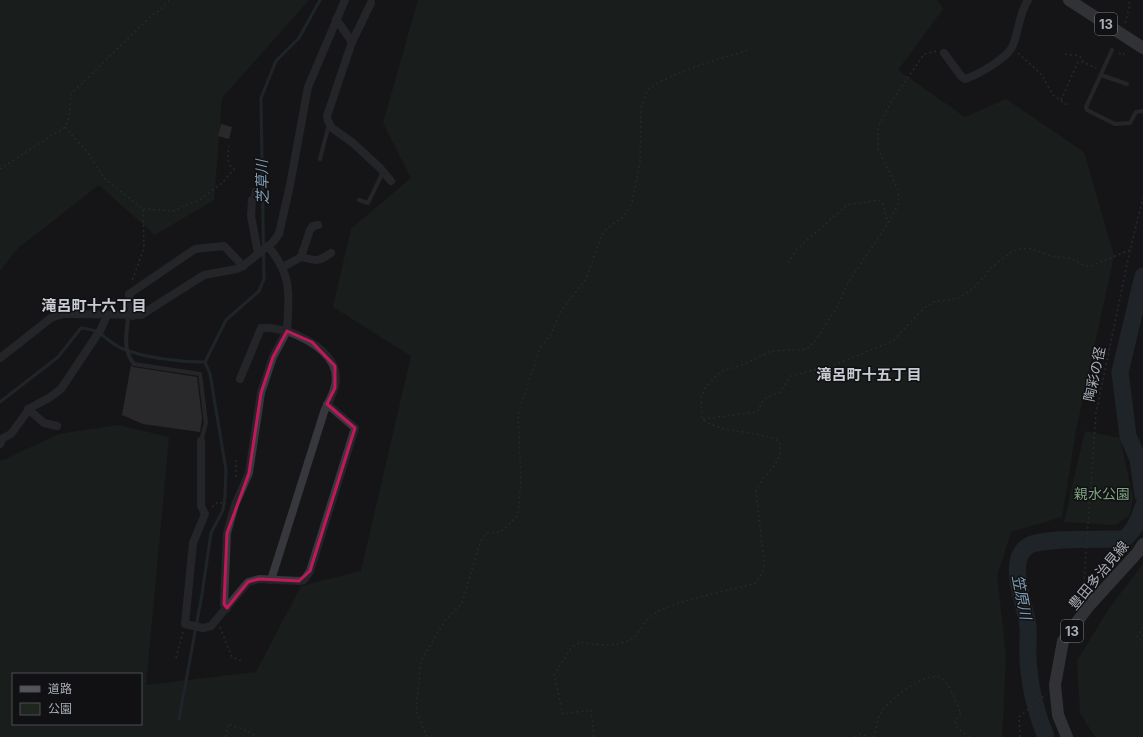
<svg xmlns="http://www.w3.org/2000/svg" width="1143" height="737" font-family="Inter,'Noto Sans JP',sans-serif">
<rect width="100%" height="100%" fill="#161618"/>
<g fill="#1e261f" fill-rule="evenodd">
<path d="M0,0h309l-87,98 -8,102 -59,35 -56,-50 -81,63 -18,23z"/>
<path d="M418,0h519l6,9 -45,61 67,47 41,-18 78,53 30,104 -38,174 -14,87 -51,15 -14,44 9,79 -4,82h-1002v-278l1,2 58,-27 59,-9 51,12 -23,248 110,-13 45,-86 60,-15 50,-215 -78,-49 18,-78 60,-51 -28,-55zM13,674h128v50h-128z"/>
<path d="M1085,431l35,7 13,60 -4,18 -14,9 -51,-3z"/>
<path d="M1143,564v173h-48l-15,-24 -3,-52 31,-51z"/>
</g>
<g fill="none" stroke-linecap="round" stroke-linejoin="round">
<g stroke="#2c353c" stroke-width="3">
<path d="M205,362l21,-42 33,-29 5,-12 -3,-181 15,-37 23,-23 21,-38"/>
<path d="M0,402l58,-45 23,-29c23,2 23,12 40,20 23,10 59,14 84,14"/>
<path d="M179,719l23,-125 9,-61 12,-23 2,-14 1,-26 -16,-96 -5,-12"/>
</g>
<g stroke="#2c353c" stroke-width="17">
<path d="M1143,276l-23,96 8,64 10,23 5,36"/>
<path d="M1046,737c-10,-25 -17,-53 -18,-80 -1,-10 1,-20 0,-30 -2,-21 -23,-67 0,-81 15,-9 75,-6 96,-7 11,-9 15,-19 19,-32"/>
</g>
</g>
<g fill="#404145">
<path d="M221,124l11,3 -3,12 -11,-3z"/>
<path d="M131,365l2,2 64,10 5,42 -2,13 -57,-8 -21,-9z"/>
</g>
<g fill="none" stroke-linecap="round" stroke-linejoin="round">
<g stroke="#3d3f44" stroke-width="1.5" stroke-dasharray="2 3" stroke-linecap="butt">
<path d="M1125,23l5,-18 -2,-5"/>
<path d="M1018,53l23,21 12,21 14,10"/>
<path d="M1119,53l4,2 3,-5"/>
<path d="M1065,54l15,2 3,6"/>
<path d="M1061,100l17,-38h5l13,6"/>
<path d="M65,127l23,26 16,25 39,31 1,39 -12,33"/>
<path d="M0,169l65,-42 4,-10 2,-23 80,-78 10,-7 9,-9"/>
<path d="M143,209l33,2 8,-6 14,-4 24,-18 12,-14c-8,-5 -6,-14 -5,-23"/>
<path d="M788,263l9,-14 50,-44 32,-5 4,4 5,19"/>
<path d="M703,419l54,-7 7,-13 16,-7 11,-16 43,-11 59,-24 31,-33 10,-6 25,-4 17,-12 15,-18 20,-16 12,-4 8,1 21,7 20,3 13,7h6l39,-16"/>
<path d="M236,460v20"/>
<path d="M212,507l6,-5 8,2"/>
<path d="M1081,598l2,-3 13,-182 34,-163 13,-52"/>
<path d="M220,627l12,30 9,4"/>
<path d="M1143,627l-6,10 6,5"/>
<path d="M176,658l7,-26"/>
<path d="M226,737l2,-13 15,5 15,8"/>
<path d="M427,737l-11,-26 5,-50 23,-39 18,-19 18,-60 6,-10 15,-1 17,-17 3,-35 -3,-66 22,-66 11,-14 10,-23 25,-32 15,-42 5,-8 18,-13 8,-13 8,-40 1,-54 6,-19c29,-20 68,-29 101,-40"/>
<path d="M594,737l-3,-27 -28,4 -9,-39 17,-27 9,-6c15,3 37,6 51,-3 12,-7 11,-21 30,-29 30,-13 63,-18 95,-27l7,-11 1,-12 -8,-68c7,-21 30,-28 23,-51 -24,-12 -56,-6 -77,-22l-1,-21 4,-10 15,-16 22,-7 29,-14 36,-2 8,-8 21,-32 12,-26 40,-60 11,-20 -1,-13 -20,-41v-22l12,-23 34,-50 13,-3"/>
<path d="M855,737l4,-3 10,3"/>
<path d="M873,737l2,-2c1,-8 3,-18 7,-24 8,-12 45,-41 59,-33 10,7 15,25 20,35l-6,9 1,5 13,10"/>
<path d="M1020,737l-1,-20 27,-23"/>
</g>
<g stroke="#37383d" stroke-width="4">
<path d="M1112,50l-26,57 1,3 28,14 15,-1 6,-11 7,-1"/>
<path d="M1101,75l26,9"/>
<path d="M320,159l9,-35"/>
<path d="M252,200l2,-10"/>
<path d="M359,200l9,3 15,-31"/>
<path d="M128,316c-1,18 -6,33 6,48l66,10 6,49 -5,18"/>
</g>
<g stroke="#37383d" stroke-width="8">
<path d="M336,19l16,23 -25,74 1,5 4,7 21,15 27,25 11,13"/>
<path d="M352,42l19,-39"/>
<path d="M944,53l17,23 4,3c13,-4 44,-22 48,-34 6,-15 6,-31 15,-45"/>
<path d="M252,200l-1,16 7,37"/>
<path d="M268,246c25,31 21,48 19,85 24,9 57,27 47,58 -2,8 -7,15 -10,23l-53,168"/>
<path d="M301,257c14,4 18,5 30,-4"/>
<path d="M283,267l18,-10 9,-27 3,-4 5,-1"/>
<path d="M133,316l-4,-22 66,-45 29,-3 19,20"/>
<path d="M0,358l51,-40 12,-4h12l66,1 63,-40 33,-6 6,-3 30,-24 6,-8 11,-49 18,-98 37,-87"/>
<path d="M28,409l16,14 13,3"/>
<path d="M201,441v65l4,8 -12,29 -8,81 18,4 8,-2 37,-44 11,-3 40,2 5,-1 6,-9 45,-143 -28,-24"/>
<path d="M0,444l3,-6 8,-4 19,-26 19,-10 12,-9 40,-60 6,-14"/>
<path d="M227,608l-3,-4 3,-71 8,-28 14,-32 12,-80 12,-36 14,-26 -17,-3h-9l-21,51"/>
</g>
<g stroke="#53555c" stroke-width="12">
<path d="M1069,0l74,48"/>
<path d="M1067,737l-9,-22 -3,-30 8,-44 25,-34 50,-55 5,-8"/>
</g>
</g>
<path d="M0 0H1143V737H0ZM287,331l25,11 23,24v22l-8,16 28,24 -45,143 -11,10 -40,-2 -11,3 -21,26 -3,-4 3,-71 22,-60 12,-80 12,-36z" fill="#161618" fill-opacity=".55" fill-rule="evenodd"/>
<path fill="none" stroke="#c2185b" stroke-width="3" stroke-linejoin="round" d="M287,331l25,11 23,24v22l-8,16 28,24 -45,143 -11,10 -40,-2 -11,3 -21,26 -3,-4 3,-71 22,-60 12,-80 12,-36z"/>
<g text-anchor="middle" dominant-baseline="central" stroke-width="3" stroke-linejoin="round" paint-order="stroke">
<g fill="#111113" stroke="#7b7e86" stroke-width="1">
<rect x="1095" y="13" width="22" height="22" rx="3"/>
<rect x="1061" y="620" width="22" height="22" rx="3"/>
</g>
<g font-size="13" font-weight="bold" fill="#a8adb8">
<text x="1106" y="24">13</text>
<text x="1072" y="631">13</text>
</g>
<g font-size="14" fill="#a8adb8" stroke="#111113">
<text transform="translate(1094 374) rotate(-78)">陶彩の径</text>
<text transform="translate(1098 575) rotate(-50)">豊田多治見線</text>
</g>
<g font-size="14" fill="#7fa381" stroke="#111113">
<text x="1102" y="493">親水公園</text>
</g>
<g font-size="15" font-style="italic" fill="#7f9bb3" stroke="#111113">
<text transform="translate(262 182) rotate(-91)">芝草川</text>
<text transform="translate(1022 597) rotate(79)">笠原川</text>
</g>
<g font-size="15" font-weight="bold" fill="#c9ccd4" stroke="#111113">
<text x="94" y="305">滝呂町十六丁目</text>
<text x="869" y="374">滝呂町十五丁目</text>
</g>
</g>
<rect x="12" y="673" width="130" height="52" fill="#111113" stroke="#4d4f55"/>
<rect x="20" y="686" width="20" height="6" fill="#53555c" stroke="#4d4f55"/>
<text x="48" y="693" font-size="12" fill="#a8adb8">道路</text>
<rect x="20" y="703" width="20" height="12" fill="#1e261f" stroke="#4d4f55"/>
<text x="48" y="713" font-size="12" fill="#a8adb8">公園</text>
</svg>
